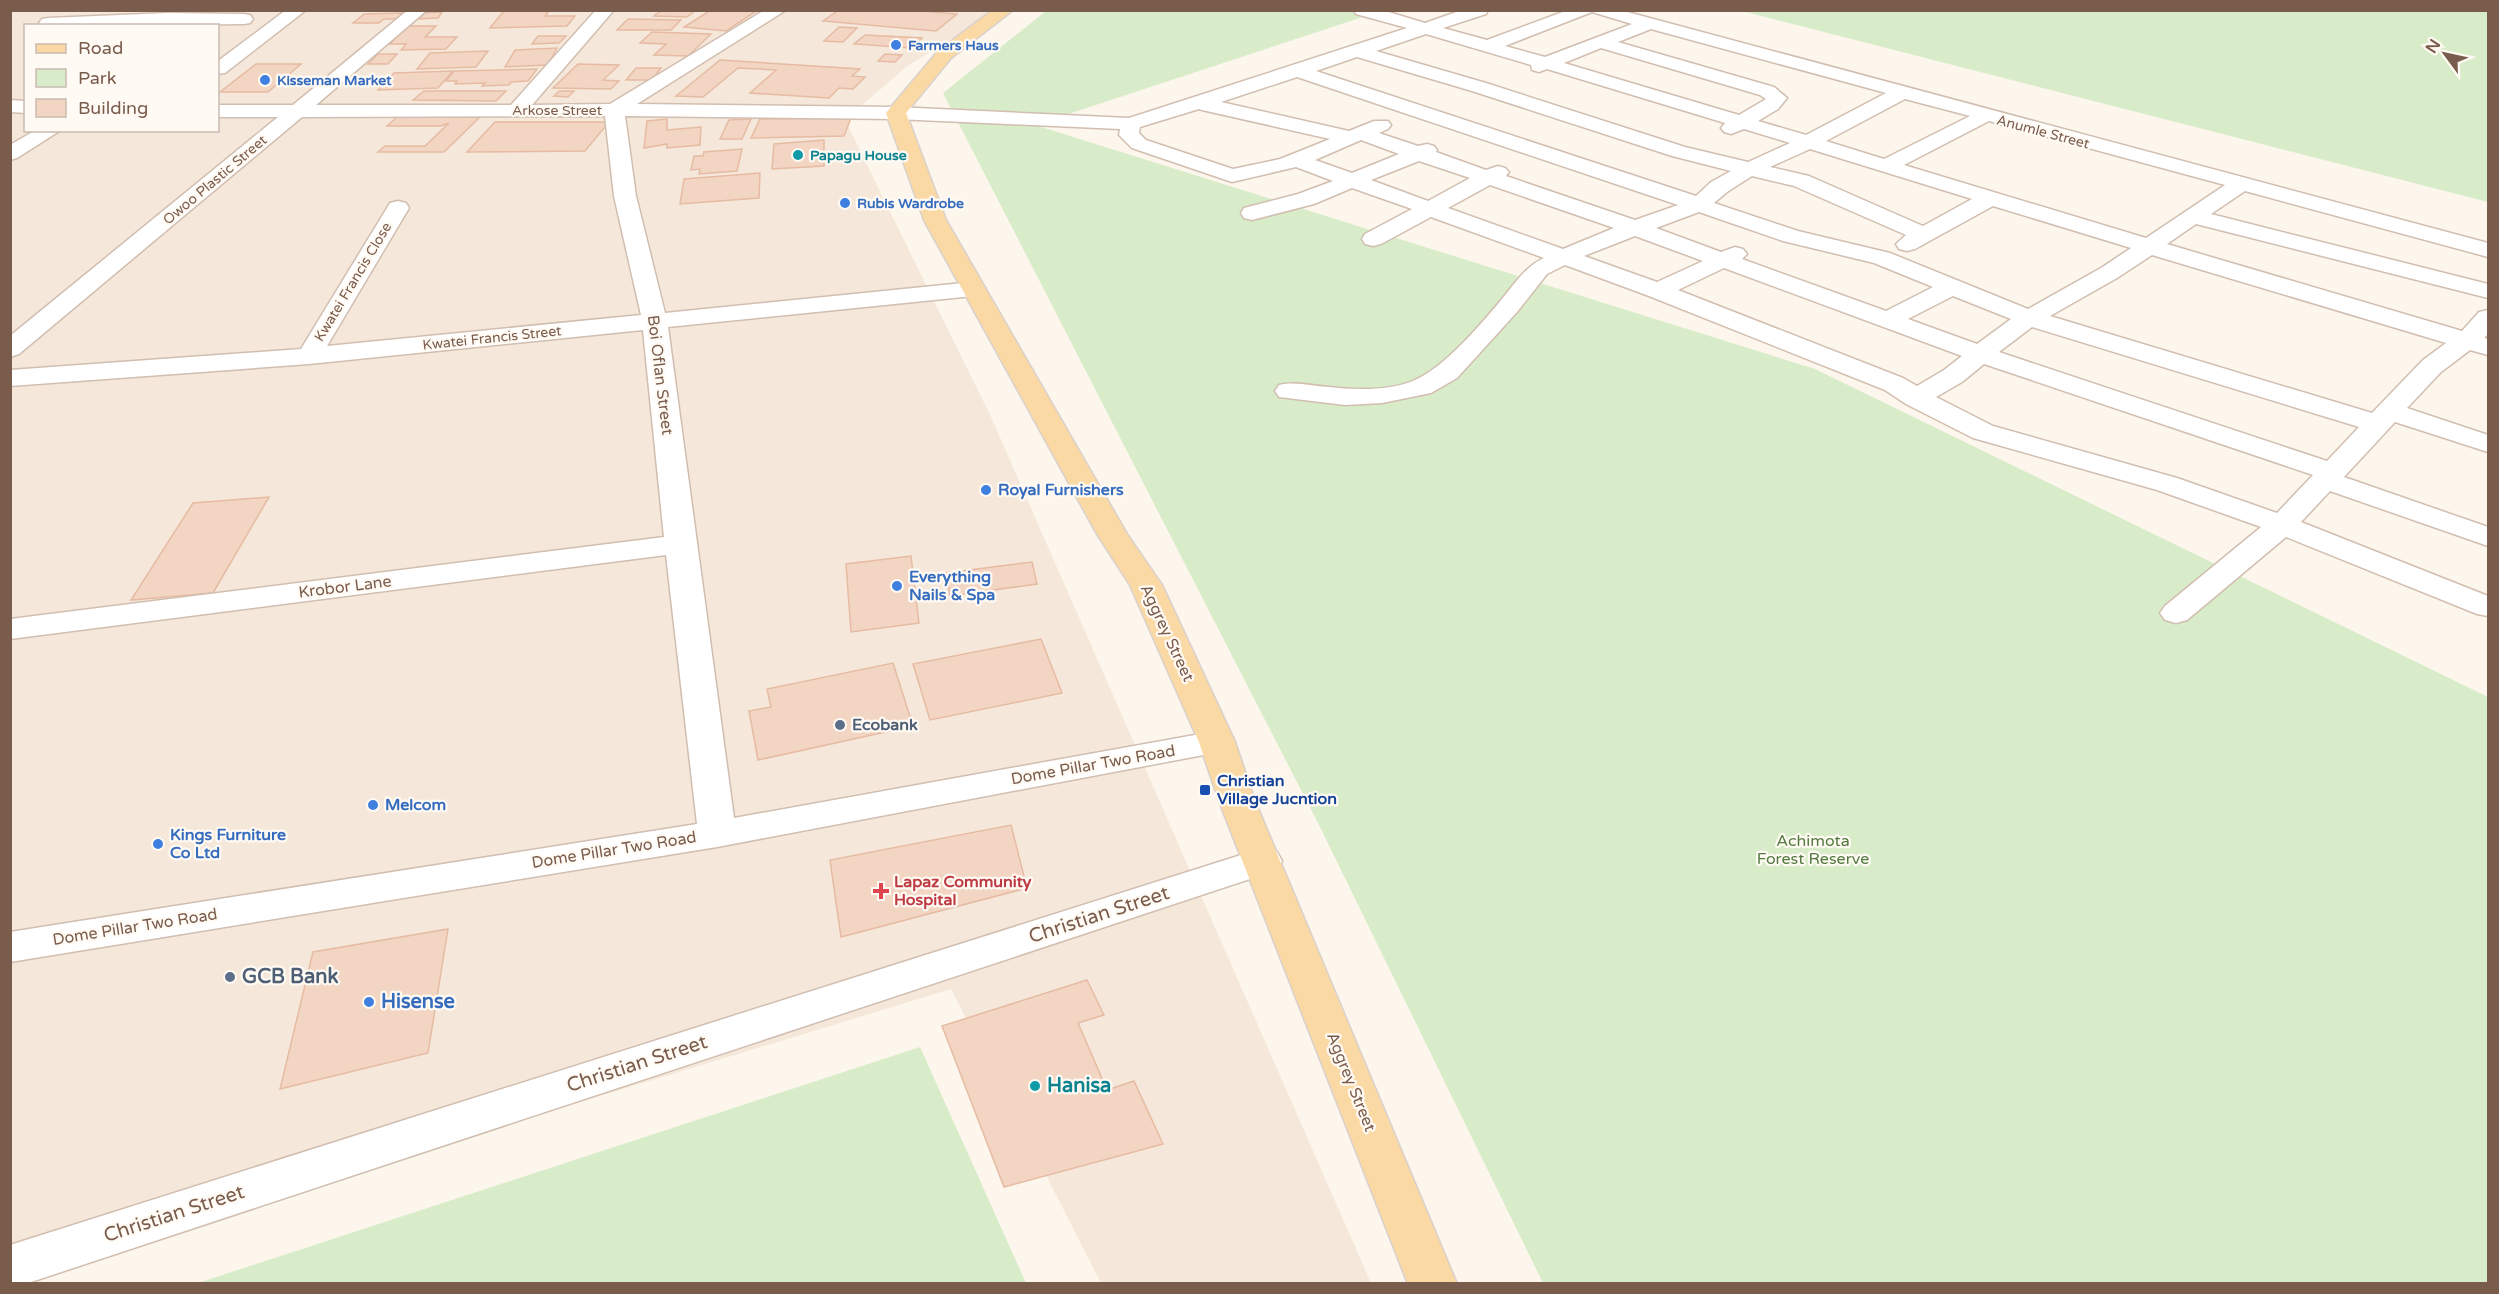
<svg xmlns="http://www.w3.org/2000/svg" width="2499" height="1294" font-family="'Varela Round',sans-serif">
<rect width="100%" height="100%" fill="#fdf6ec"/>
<path fill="#f5e8da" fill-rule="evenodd" d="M11,11h983l-88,56 -61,53 146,297 380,866h-270l-150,-294 -940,287zM26,26h192v104h-192z"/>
<g fill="#d8ecc9">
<path d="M1046,11h335l-346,114 780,244 673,328v586h-945l-224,-458 -376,-732z"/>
<path d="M1742,11h746v191z"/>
<path d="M920,1047l106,236h-828z"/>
</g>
<g fill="#f3d5c3" stroke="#e6bba3" stroke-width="1.5">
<path d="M550,10l-5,6h30l-8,10 -77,2 14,-17z"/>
<path d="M662,10h34l-9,7 -33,-1z"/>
<path d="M711,10h47l-32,21 -42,-4z"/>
<path d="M839,10h72l46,4 -21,17 -113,-10z"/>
<path d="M442,12l-4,6 -20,1 4,-6z"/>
<path d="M403,13l-6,6h-13l-5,4h-26l11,-9z"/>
<path d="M628,19l53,1 -10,10h-54z"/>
<path d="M407,26h29l-11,11h32l-11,12 -45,1 5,-6h-16z"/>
<path d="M839,27l18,1 -14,14 -19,-1z"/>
<path d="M652,32l59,2 -23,22 -34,-1 12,-11 -26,-1z"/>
<path d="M865,35l57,3 -10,10 -58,-4z"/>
<path d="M538,36h28l-7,7 -27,1z"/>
<path d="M557,48l-9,17 -43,2 10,-17z"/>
<path d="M488,51l-12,16 -59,2 13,-16z"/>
<path d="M378,54h19l-9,10h-20z"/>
<path d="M885,54l17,1 -7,7 -17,-1z"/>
<path d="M720,60l140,9 -8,7 13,1 -12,12 -14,-1 -10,10 -79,-5 26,-23 -38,-2 -35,29 -27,-1z"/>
<path d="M256,64h45l-33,28h-48z"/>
<path d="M578,64l41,1 -16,15 16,1 -8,8 -58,-1z"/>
<path d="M636,68h25l-9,12h-26z"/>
<path d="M537,69l-9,12 -17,1 -2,3 -27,1 3,-3 -30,1 2,-3h-11l8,-10z"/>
<path d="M453,71l-15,17 -60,2 16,-17z"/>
<path d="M424,91h82l-10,10 -83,-1z"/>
<path d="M559,91h15l-6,6 -14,-1z"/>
<path d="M397,117h83l-36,35h-66l7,-6h40l24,-23 -8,3h-54z"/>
<path d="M851,118l-7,18 -93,2 9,-19z"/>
<path d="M667,119v11l34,-3 -1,18 -33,3v-4l-23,4 3,-27z"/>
<path d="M751,119l-9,20h-22l9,-19z"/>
<path d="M495,122h114l-24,29 -118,1z"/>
<path d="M824,140v26l-52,3 2,-25z"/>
<path d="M742,149l-5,22 -38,3 1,-5 -9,1 3,-14h9l1,-4z"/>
<path d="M760,173l-1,25 -79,6 4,-25z"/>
<path d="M269,497l-56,96 -82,7 62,-97z"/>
<path d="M911,556l8,67 -68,9 -5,-68z"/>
<path d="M1032,562l5,22 -87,12 -4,-23z"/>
<path d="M1041,639l21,54 -132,27 -17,-56z"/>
<path d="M893,663l20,63 -155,34 -9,-49 22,-4 -4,-18z"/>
<path d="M1011,825l16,63 -186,49 -11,-77z"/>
<path d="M448,929l-20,124 -148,36 33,-137z"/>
<path d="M1087,980l17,35 -26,8 29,67 27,-9 29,63 -159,43 -62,-161z"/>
</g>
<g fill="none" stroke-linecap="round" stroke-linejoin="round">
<defs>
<g id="minor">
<path d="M286,10h20l-81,63 -7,1v-13z"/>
<path d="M408,10h19l-111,95h195l85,-95h18l-82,95 78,-1 155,-94h21l-149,94 259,3 233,11 278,-90 -51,-14 -2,-4h28l43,13 37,-13h26l-2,4 -43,14 44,12 81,-30h52l868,233v14l-243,-66 -34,23 277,70v14l-292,-74 -29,20 295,87 17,-19 9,-2v24l-4,4 4,1v16l-18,-5 -29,22 -34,36 81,27v17l-93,-30 -51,55 144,50v19l-158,-55 -29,31 187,74v20l-11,-2 -191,-77 -99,83 -11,3 -11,-3 -5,-7 5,-7 96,-79 -104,-37 -184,-52 -67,-34 -21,-14 -236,-94 -84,-31 -18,9 -30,38 -60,66 -26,15 -49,10 -37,2 -66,-8 -4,-6 4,-6c16,-4 33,1 50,2 26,3 62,4 86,-7 30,-13 66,-56 87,-81 13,-16 24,-33 42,-41l-113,-41 -50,27 -8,2 -8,-2 -3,-5 3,-5 47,-25 -60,-21 -38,16 -62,16 -8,-2 -3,-5 3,-5 54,-14 35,-13 -37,-14 -64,15 -100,-34 -13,-13 1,-6 -224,-10 -271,-3 11,80 29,117 308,-31 8,2 4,5 -4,5 -8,2 -305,31 66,491 483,-87 13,3 5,8 -5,8 -513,97 -707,115v-30l687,-108 -31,-269 -656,84v-20l654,-82 -21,-207 -334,34 -299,22v-16l291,-21 86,-141 3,-5 8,-2 8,2 3,5 -82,138 314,-31 -27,-119 -9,-80 -303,1 -283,237 -9,3v-21l268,-219h-60v-12h75zM1592,12l40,12 -87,33 -40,-11zM1651,29l235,64 -80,42 -48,-14 20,-12 9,-11 -13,-11 -156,-45zM1426,34l105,31 1,5 7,2 8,-3 178,54 -4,5 3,4 7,2 13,-5 46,14 -42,19 -63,-15 -199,-64 -110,-32zM1601,48l159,47 6,4 -27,16 -175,-52zM1357,57l115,34 200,65 59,15 -20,11 -15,14 -380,-125zM1297,77l381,128 -43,15 -129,-44 3,-4 -4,-4 -7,-2 -12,4 -50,-18 1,-2 -3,-4 -7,-2 -9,2 -39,-13 9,-4 3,-4 -3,-4h-14l-25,10 -128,-29zM1905,99l65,17 -86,43 -58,-18zM1199,109l3,1 128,29 -50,20 -47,10 -87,-29 -7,-7 1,-6zM1989,121l236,64 -79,53 -242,-73zM1361,140l38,14 -47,19 -37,-13zM1810,149l162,50 -49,27 -114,-50 -39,-9zM1419,161l51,17 -42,23 -57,-21zM1752,176l42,10 112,49 -10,9 3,5 8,2 8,-2 78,-43 138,42 -30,20 -73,41 -138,-56 -92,-22 -84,-28 13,-11zM1490,185l124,43 -51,21 -115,-41zM1699,212l84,29 91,22 59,24 -47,24 -144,-52 5,-5 -4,-5 -8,-2 -14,5 -65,-24zM1635,236l68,25 -46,21 -73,-26zM2152,255l294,88 -23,17 -51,53 -322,-97 67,-38zM1724,268l238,88 -18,14 -27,16 -14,-8 -225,-88zM1953,296l58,23 -34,25 -69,-25zM2032,327l327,100 -32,34 -328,-109zM1984,364l329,111 -36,38 -100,-35 -184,-52 -57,-29 26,-15z"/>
<path d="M168,13l76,1 6,1 3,4 -3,4 -6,1 -203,2 -2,-3 3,-4 6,-1z"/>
<path d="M10,100l16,1v12l-16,-1z"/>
<path d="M36,130h25l-44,28 -7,2v-15z"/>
<path d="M1263,848l14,4 5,9 -5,9 -1252,414h-15v-39z"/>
</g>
<path id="major" d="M993,10h20l-62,48 -45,55 40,107 181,314 35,51 73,157 20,59 202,483h-49l-189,-483 -20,-59 -69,-157 -33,-51 -173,-314 -38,-107 53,-63z"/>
</defs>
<use href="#minor" stroke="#d1beb0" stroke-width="3"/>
<use href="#major" stroke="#dad1cd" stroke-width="3"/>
<use href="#minor" fill="#fff" fill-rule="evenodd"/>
<use href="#major" fill="#fbd9a5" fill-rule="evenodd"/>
</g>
<g fill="#3f7fe0" stroke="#fffaf3" stroke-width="2">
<circle cx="896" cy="45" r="6"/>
<circle cx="265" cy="80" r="6"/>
<circle cx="845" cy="203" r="6"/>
<circle cx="986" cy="490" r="6"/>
<circle cx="897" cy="586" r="6"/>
<circle cx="373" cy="805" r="6"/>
<circle cx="158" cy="844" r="6"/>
<circle cx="369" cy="1002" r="6"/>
</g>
<g fill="#0f9aa8" stroke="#fffaf3" stroke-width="2">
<circle cx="798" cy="155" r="6"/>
<circle cx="1035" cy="1086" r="6"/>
</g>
<g fill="#5c6f8a" stroke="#fffaf3" stroke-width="2">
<circle cx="840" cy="725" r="6"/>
<circle cx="230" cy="977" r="6"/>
</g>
<rect fill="#1a4fb4" stroke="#fffaf3" stroke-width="2" x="1199" y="784" width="12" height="12" rx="3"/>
<path fill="#e0444e" stroke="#fffaf3" stroke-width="2" d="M878 882h6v6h6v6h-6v6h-6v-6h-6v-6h6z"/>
<g text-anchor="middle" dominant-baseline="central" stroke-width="4.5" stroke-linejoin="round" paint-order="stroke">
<g font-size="14" font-weight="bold" fill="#366cbe" stroke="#fffaf3" text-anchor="start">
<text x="908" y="45">Farmers Haus</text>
<text x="277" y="80">Kisseman Market</text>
<text x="857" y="203">Rubis Wardrobe</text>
</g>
<g font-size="14" fill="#7a5c4d" stroke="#fffaf3">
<text x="557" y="110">Arkose Street</text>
<text transform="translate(2043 132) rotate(15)">Anumle Street</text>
<text transform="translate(215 180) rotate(-40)">Owoo Plastic Street</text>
<text transform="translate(353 282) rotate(-59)">Kwatei Francis Close</text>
<text transform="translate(492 338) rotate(-6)">Kwatei Francis Street</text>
</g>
<g font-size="14" font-weight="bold" fill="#0d838f" stroke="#fffaf3" text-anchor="start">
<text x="810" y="155">Papagu House</text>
</g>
<g font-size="16" fill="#7a5c4d" stroke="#fffaf3">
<text transform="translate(660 375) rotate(83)">Boi Oflan Street</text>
<text transform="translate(345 587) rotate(-7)">Krobor Lane</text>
<text transform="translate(1167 633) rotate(65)">Aggrey Street</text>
<text transform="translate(1093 765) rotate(-10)">Dome Pillar Two Road</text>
<text transform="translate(614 850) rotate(-9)">Dome Pillar Two Road</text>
<text transform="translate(135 927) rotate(-9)">Dome Pillar Two Road</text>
<text transform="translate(1351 1082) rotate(68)">Aggrey Street</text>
</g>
<g font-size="16" font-weight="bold" fill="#366cbe" stroke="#fffaf3" text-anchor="start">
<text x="998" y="490">Royal Furnishers</text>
<text x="909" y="577">Everything<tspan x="909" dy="18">Nails &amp; Spa</tspan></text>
<text x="385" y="805">Melcom</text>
<text x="170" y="835">Kings Furniture<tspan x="170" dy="18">Co Ltd</tspan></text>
</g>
<g font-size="16" font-weight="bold" fill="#4e5e75" stroke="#fffaf3" text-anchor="start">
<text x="852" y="725">Ecobank</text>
</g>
<g font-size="16" font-weight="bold" fill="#164399" stroke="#fffaf3" text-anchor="start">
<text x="1217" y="781">Christian<tspan x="1217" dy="18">Village Jucntion</tspan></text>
</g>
<g font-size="16" fill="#537a41" stroke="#fffaf3">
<text x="1813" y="841">Achimota<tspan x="1813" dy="18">Forest Reserve</tspan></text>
</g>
<g font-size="16" font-weight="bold" fill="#be3a42" stroke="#fffaf3" text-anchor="start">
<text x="894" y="882">Lapaz Community<tspan x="894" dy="18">Hospital</tspan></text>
</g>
<g font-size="20" fill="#7a5c4d" stroke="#fffaf3">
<text transform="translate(1099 915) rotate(-18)">Christian Street</text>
<text transform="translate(637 1064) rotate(-18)">Christian Street</text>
<text transform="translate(174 1214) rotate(-18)">Christian Street</text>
</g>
<g font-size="20" font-weight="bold" fill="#4e5e75" stroke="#fffaf3" text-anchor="start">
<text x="242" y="977">GCB Bank</text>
</g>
<g font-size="20" font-weight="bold" fill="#366cbe" stroke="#fffaf3" text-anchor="start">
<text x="381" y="1002">Hisense</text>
</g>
<g font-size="20" font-weight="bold" fill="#0d838f" stroke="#fffaf3" text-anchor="start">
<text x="1047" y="1086">Hanisa</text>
</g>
</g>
<rect width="2499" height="1294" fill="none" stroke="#7a5c4d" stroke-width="24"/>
<rect x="24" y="24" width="195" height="108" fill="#fffaf3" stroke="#cabbb1" stroke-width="1.5"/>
<rect x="36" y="44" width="30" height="9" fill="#fbd9a5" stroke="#cabbb1" stroke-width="1.5"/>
<text x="78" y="54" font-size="18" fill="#7a5c4d">Road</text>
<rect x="36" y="69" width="30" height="18" fill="#d8ecc9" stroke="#cabbb1" stroke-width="1.5"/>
<text x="78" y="84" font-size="18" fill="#7a5c4d">Park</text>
<rect x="36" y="99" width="30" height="18" fill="#f3d5c3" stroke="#cabbb1" stroke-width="1.5"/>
<text x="78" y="114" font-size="18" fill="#7a5c4d">Building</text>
<g transform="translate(2445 54) rotate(303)" stroke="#fffaf3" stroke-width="4.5" paint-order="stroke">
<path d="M0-4.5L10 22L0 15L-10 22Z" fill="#7a5c4d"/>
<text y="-9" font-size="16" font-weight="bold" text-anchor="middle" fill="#7a5c4d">N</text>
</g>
</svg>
